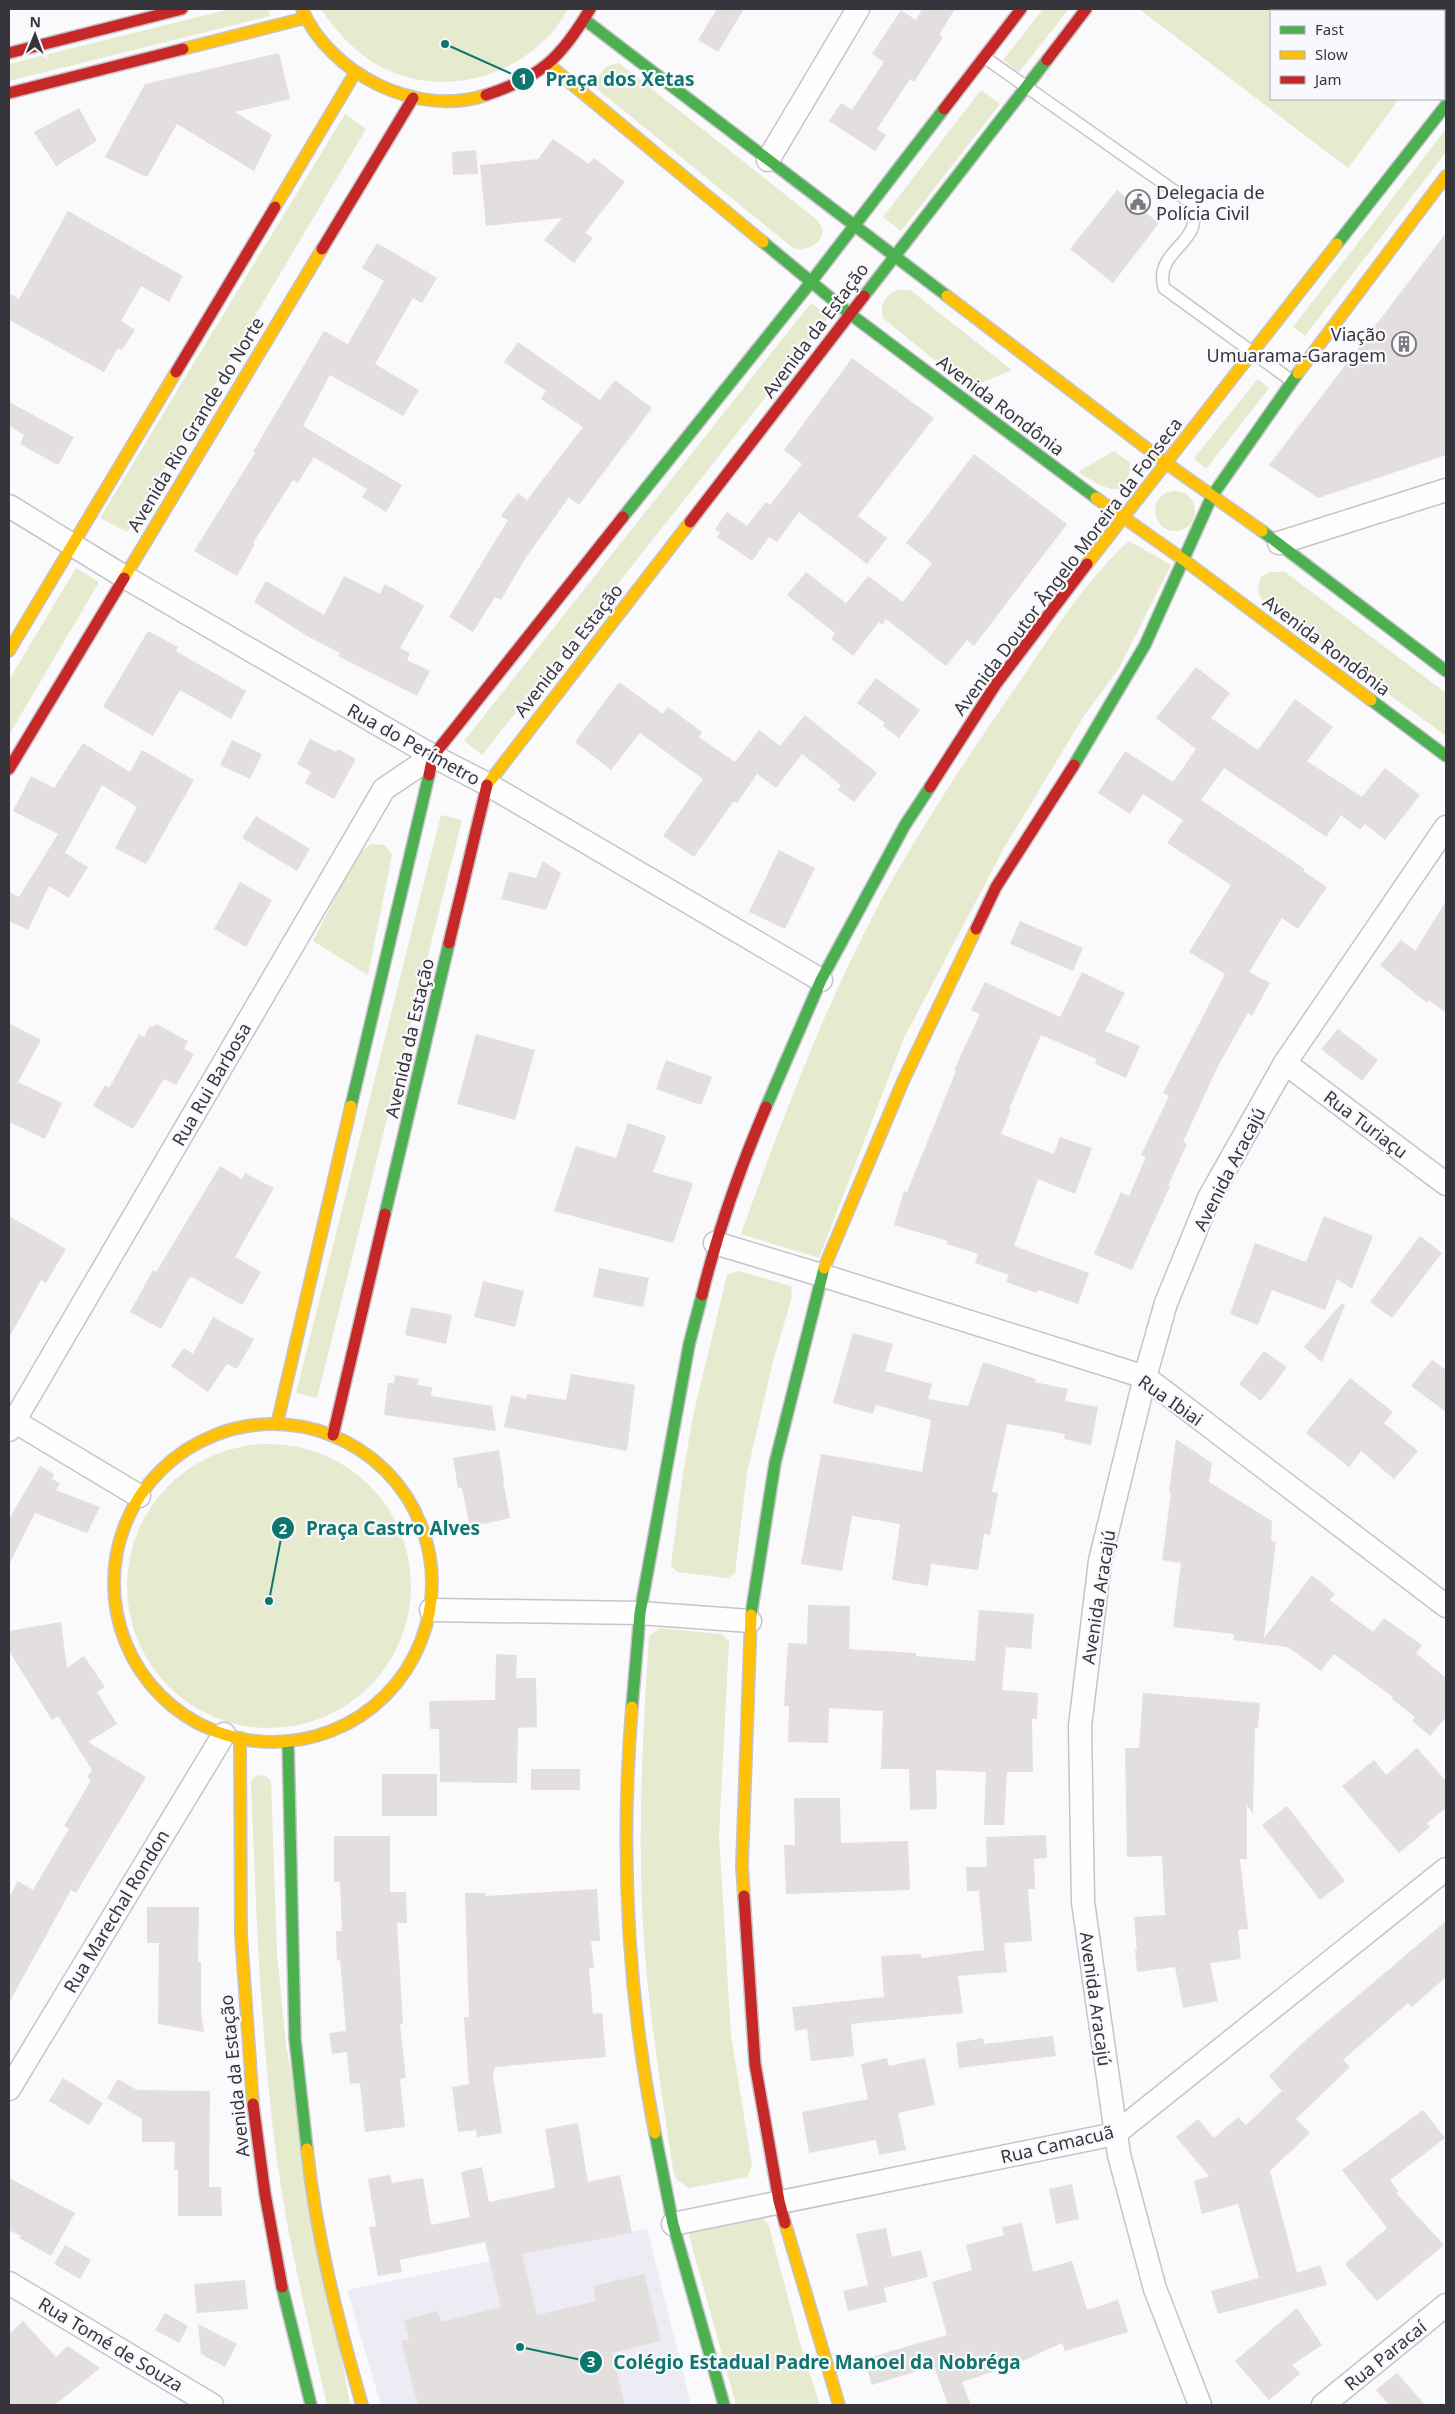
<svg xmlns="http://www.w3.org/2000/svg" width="1455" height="2414" font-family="'Noto Sans',sans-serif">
<rect width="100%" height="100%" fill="#faf9fb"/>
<path fill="#edecf5" d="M647,2229l44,176h-310l-34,-115z"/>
<g fill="#e6eacf">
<path d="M230,9h38l2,7 -261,65v-17z"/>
<path d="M321,9h247c-36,67 -128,94 -194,54 -22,-14 -39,-33 -53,-54z"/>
<path d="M1043,9h26l-50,63 -16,-12z"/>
<path d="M1139,9h307v26l-2,4v-28h-173v88h128l-51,69z"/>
<path d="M619,63l197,156c17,17 -4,34 -23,29l-196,-159c-1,-15 7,-24 22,-26z"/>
<path d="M981,90l19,14 -99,127 -18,-14z"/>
<path d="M345,114l21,15 -239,403 -27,-14z"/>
<path d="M1446,129v23l-141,184 -12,-9z"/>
<path d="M897,290h13l102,80 -43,18 -86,-70c-3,-14 1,-22 14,-28z"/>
<path d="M811,303l18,14 -347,438 -18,-14z"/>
<path d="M1258,379l11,9 -63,81 -12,-11z"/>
<path d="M1114,451l16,12c0,44 -31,22 -52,9z"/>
<circle cx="1175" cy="511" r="20"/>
<path d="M1129,541l42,24 -52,103 -35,48 -80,132 -100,190 -85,220 -78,-24c40,-112 82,-224 138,-330 41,-75 88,-147 137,-217 33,-48 70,-108 113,-146z"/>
<path d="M76,568l23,14 -90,153v-55z"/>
<path d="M1270,572h15l161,121v43l-183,-134 -5,-9 2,-15z"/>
<path d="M441,815l21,5 -145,578 -21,-5z"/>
<path d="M371,844l14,1 7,10 -24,120 -55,-34 44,-86z"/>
<path d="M739,1271l52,15 1,11 -19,64 -26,112 -12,100 -7,5 -51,-6 -6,-7 12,-91 10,-58 34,-141z"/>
<circle cx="269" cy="1586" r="142"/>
<path d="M659,1628l62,6 8,7 -10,195 12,199 21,131 -5,11 -58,11 -13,-9 -3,-10c-10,-68 -21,-135 -27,-203 -10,-109 -4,-220 3,-329z"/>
<path d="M259,1775l8,2 4,4 6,173 9,91 64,360h-23c-19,-83 -40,-167 -51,-252 -16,-123 -20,-246 -25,-370l3,-6z"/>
<path d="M759,2213l10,13 31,117 20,62h-84l-47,-170 3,-9z"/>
</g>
<g fill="#e3dfdf">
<path d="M717,9h27l-26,43 -20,-12z"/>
<path d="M922,9h33l-16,26 4,2 -29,45 -4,-3 -33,50 9,6 -11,16 -46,-30 12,-18 11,7 32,-48 -12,-8 29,-44 15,10z"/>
<path d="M279,53l11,46 -55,13 37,23 -18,36 -77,-47 -30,53 -42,-20 40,-73z"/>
<path d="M79,108l18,33 -41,25 -22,-34z"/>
<path d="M553,139l36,25 5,-6 31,24 -40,51 8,5 -19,25 -30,-23 18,-22 -76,8 -6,-61 58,-6z"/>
<path d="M476,150l2,24 -25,1 -1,-23z"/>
<path d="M1117,190l42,33 -46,60 -43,-34z"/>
<path d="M68,211l115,65 -14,26 -28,-16 -20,35 14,9 -13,20 -4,-2 -14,24 -95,-52v-27l10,6z"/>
<path d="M1446,233v222l-128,43 -49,-33z"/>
<path d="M377,243l60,35 -15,25 -9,-5 -38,66 44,26 -16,26 -73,-41 -27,51 99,59 -16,27 -24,-15 5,-8 -53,-32 -16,26 -5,-3 -40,63 2,1 -18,32 -43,-25 61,-98 -2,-1 71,-121 24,13 36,-63 -22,-13z"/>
<path d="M518,342l82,58 15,-20 37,28 -73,97 -10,-8 -44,62 -24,41 -6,-3 -22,35 -24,-15 59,-97 -7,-4 17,-23 9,7 56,-73 -42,-28 5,-8 -42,-29z"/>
<path d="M852,358l82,60 -76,98 29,22 -20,26 -68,-52 -22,30 -8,-5 -17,24 -35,-24 3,-4 -5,-4 12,-17 20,14 19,-24 4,3 32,-41 -18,-14z"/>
<path d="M9,402l65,35 -16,28 -38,-21 4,-9 -15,-9z"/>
<path d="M974,454l93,70 -93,122 -7,-6 -21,26 -60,-47 -4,6 -3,-3 -26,34 -22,-17 4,-6 -48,-38 19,-23 40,31 22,-27 35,26 29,-39 -26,-20z"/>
<path d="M344,576l36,18 5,-10 39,22 -24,42 10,5 -3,7 23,11 -13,25 -79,-40 2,-3 -33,-17 -53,-34 12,-21 58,34z"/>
<path d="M148,631l30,16 -2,4 15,9 55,31 -15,28 -51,-29 -27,46 -50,-29z"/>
<path d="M1196,667l34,26 -19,25 47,32 37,-51 38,28 -26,34 55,36 23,-29 35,27 -35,45 -20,-16 -5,6 -19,-15 -15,22 -102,-69 -23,32 104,69 -2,2 24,16 -29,42 -16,-11 -33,54 21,11 -18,33 -4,-3 -30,53 -35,76 4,2 -19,42h2l-38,84 -38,-16 27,-62 8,4 17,-39 -5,-2 28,-59 -6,-3 62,-119 -36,-22 42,-67 -64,-42 16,-23 -40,-26 -13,20 -32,-21 27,-42 48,31 23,-33 -40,-31z"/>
<path d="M876,678l44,32 -21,28 -16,-12 2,-3 -28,-20z"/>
<path d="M619,682l44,32 5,-7 34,25 -3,5 36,25 24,-32 21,16 25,-31 72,58 -23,29 -16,-12 3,-5 -39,-31 -26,34 -19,-14 -20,29 -3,-2 -40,56 -31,-21 40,-57 -63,-46 -29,37 -36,-28z"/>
<path d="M310,739l26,13 2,-3 18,10 -22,40 -29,-16 6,-11 -14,-8z"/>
<path d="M232,740l30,14 -12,25 -30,-14z"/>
<path d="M83,743l47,29 12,-22 52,30 -48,84 -31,-16 22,-41 -35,-22 -37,68 23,14 -19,31 -20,-12 -21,44 -19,-9v-29l10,5 39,-63 -45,-23 18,-35 23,12z"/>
<path d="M256,816l54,33 -13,22 -55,-33z"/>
<path d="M779,850l36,18 -30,61 -36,-17z"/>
<path d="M543,861l18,12 -15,37 -45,-11 8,-27 27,6z"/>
<path d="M240,882l32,18 -26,47 -32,-18z"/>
<path d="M1446,901v112l-17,-13 -2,3 -47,-38 21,-25 14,11z"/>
<path d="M1020,921l63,27 -10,23 -63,-27z"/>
<path d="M1082,972l43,21 -20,38 35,15 -14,32 -31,-14 2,-5 -56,-24 -32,74h2l-10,25 53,20 6,-17 32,11 -17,46 -37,-15 -24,67 75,27 -11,31 -40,-14 -1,3 -31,-11 3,-7 -34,-12 3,-9 -31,-10 1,-3 -54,-16 10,-34 3,1 49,-121 -2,-1 26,-56 -9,-4 14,-28 75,35z"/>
<path d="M9,1023l32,17 -23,42 44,21 -17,36 -36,-17z"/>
<path d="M156,1024l32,17 -4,8 10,5 -18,31 -12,-6 -31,50 -40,-23 12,-21 4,3 30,-54 5,3 6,-11 4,1z"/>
<path d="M1338,1029l40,31 -16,21 -41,-32z"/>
<path d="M476,1034l59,16 -20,70 -58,-16z"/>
<path d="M666,1060l46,17 -11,28 -45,-16z"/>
<path d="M628,1123l38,13 -13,36 40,11 -20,60 -119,-32 22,-65 40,12z"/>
<path d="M220,1166l22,13 3,-6 29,15 -39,69 26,15 -19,33 -50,-28 -3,1 -28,51 -31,-17 23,-42 3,2z"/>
<path d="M9,1216l57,33 -20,34 -5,-3 -32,58z"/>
<path d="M1324,1216l49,20 -21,53 -15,-10 -12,31 -53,-20 -14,35 -28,-11 25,-71 51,19z"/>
<path d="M1420,1236l22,17 -50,65 -22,-16z"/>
<path d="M599,1268l50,10 -6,29 -50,-10z"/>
<path d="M483,1281l41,10 -9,36 -41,-10z"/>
<path d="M1342,1303l3,2 -23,57 -18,-15z"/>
<path d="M411,1307l41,8 -6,29 -41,-9z"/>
<path d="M213,1317l41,22 -17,30 -10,-5 -19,28 -37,-26 13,-18 9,6z"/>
<path d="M853,1333l40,11 -8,27 47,13 -4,15 40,7 15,-44 53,17 -1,3 33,7 -3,12 33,6 -7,38 -27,-6 1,-5 -58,-10 -15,68 6,1 -8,42 -6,-1 -6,36 -47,-6 -3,22 -36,-6 8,-56 -48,-8 -10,55 -41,-7 20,-110 101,18 9,-52 -55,-15 -3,9 -40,-11z"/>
<path d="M1264,1351l23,16 -26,34 -22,-17z"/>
<path d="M1432,1360l14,10v42l-35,-26z"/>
<path d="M571,1374l64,11 -8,66 -123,-24 7,-32 15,4 1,-5 39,6z"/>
<path d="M395,1375l24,4 -2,6 15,2 -1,9 61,10 4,25 -112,-16 4,-32h6z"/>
<path d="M1350,1378l43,34 -9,11 34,28 -24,28 -33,-28 -12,16 -43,-34z"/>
<path d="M1176,1439l36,24 -3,19 63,39 -1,20 5,1 -12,96 48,-63 23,19 -5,6 43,32 11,-14 38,27 -6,8 30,25v39l-16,19 -18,-15 3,-4 -23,-18 1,-2 -59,-43 -13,17 -33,-24 -55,-7 1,-6 -61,-7 8,-64 -19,-3 9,-67 -2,-1z"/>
<path d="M499,1450l5,31h-1l7,37 -40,9 -8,-39h-4l-5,-30z"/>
<path d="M40,1466l14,8 -2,5 8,4 -4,7 44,17 -13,26 -52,-20 -26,52v-46z"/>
<path d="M808,1605l42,1 -1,43 67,4v3l59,5 4,-51 55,4 -3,35 -25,-2 -4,43 36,3 -1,26h-5l1,53h-26l-3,53h-20l2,-53 -50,-2 1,39 -27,1 -1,-41h-28l2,-58 -54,-3 -1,35 -40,-1 1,-36h-5l4,-63 19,1z"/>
<path d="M61,1622l6,46 17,-12 21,31 -8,5 20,32 -29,18 58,35 -70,116 -5,-3 -62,113v-106l9,-16 15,9 36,-61 -5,-3 27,-46 -4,-3 5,-7 -34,-54 -6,4 -43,-69v-20z"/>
<path d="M496,1654l21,1 -1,23h20l1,49 -19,1 -1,55 -77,-1 -1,-53h-9l-1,-28 66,-1z"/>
<path d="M1143,1693l117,10 -2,25h-3l-2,86 -6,-9v54h-7l8,70 -10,1 3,29 -31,4 8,38 -35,7 -8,-41 -38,5 -2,-22h2l-3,-33 31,-2 -3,-59 -35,1 -2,-109h14z"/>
<path d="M1417,1748l29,33v27l-19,15 3,4 -31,26 -57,-67 32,-26 12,15z"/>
<rect x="531" y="1769" width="49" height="21"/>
<rect x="382" y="1774" width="55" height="42"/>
<path d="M794,1798h46l1,45 67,-2 2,49 -124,4 -2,-49h11z"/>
<path d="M1287,1806l58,75 -25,19 -58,-75z"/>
<path d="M1046,1835l1,23 -13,1 1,30h-7l4,52 -28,2 3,29 -49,4 5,37 -112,11 3,32 -43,5 -4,-32 -12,2 -3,-24 92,-10 -3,-41 40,-2v4l63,-8 -5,-59h-12l-1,-24h21l-1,-30z"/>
<path d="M334,1836h56v56h16l1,31h-10l6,100 -3,1 6,54 -6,1 5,48 -40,5 -5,-49 -10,1 -3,-32 -15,2 -3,-21 17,-2 -6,-71 -3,1 -1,-30h6l-2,-49h-6z"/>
<path d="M597,1889l3,52h-9l3,27h-5l4,46 9,-1 4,44 -111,10 -2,8 9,58 -25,4 -1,-7 -18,2 -6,-45 17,-3 -5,-67h5l-4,-124h21v3z"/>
<path d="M147,1907h52l-1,55h3v49l3,21 -46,-8 1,-81h-12z"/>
<path d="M1446,1921v56l-34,30 -4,-4 -65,57 7,7 -54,52 14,14 -40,38 27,102 23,-8 7,20 -109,29 -7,-23 48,-13 -21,-74 -36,10 -8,-33 15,-5 -33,-39 22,-18 16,19 24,-21 8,8 36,-34 -13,-15 40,-39z"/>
<path d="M1053,2036l3,20 -97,12 -3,-25 27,-5 1,6z"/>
<path d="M887,2058l2,8 36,-8 10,47 -37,8 8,37 -27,5 -3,-15 -67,13 -7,-41 66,-13 -7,-35z"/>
<path d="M63,2078l40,25 -14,22 -40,-24z"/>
<path d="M118,2079l19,11 73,1 -1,96h12l1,29h-44v-46h-4l1,-28h-33v-23l-35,-21z"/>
<path d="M1423,2110l22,28 -55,42 8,11 -2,2 48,52 -67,56 -32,-37 42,-36 -45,-58z"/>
<path d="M578,2123l10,59 32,-7 12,58 -110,21 15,61 59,-14 -3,-15 51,-12 17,67 -49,12 13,52h-207l-17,-64 8,-2 -5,-19 34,-9 3,11 60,-15 -16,-65 -85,18 2,12 -24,4 -9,-49 7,-1 -8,-47 22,-4 2,8 31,-5 8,47 39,-8 -9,-45 21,-5 7,35 66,-14 -10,-59z"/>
<path d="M9,2178l66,35 -24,43 -32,-18 2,-2 -12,-6z"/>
<path d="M1072,2184l7,35 -23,5 -7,-35z"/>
<path d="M1022,2223l11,49 39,-11 15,49 31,-10 10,32 -63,19 -3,-8 -46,21 -54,18 9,23h-23l-14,-39 -62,19 -8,-26 83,-24 -15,-53 40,-12 -6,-25 38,-10 -2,-8z"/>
<path d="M886,2228l6,29 29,-7 7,27 -44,11 3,14 -39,9 -5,-20 25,-6 -12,-51z"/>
<path d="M65,2245l26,15 -11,19 -26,-15z"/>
<path d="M245,2280l3,29 -51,4 -3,-29z"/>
<path d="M1297,2308l25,37 -30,20 8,9 -31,26 -34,-39z"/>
<path d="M165,2313l23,13 -9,17 -24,-13z"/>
<path d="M23,2321l33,36 12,-11 32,22 -45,37h-46v-71z"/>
<path d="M198,2324l39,20 -12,23 -24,-13z"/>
<path d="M1397,2373l28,32h-36l-13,-15z"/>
</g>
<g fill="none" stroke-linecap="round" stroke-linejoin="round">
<defs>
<path id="lane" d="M984,57l206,145c19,42 -37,45 -26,86l128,93"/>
<g id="street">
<path d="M768,160l90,-151"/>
<path d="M9,506l114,70 310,180 54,28 334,196"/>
<path d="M1279,543l167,-53"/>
<path d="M1285,1063l161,121"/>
<path d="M715,1243l106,32 324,102 301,229"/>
<path d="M9,1418l130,78"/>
<path d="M9,1430l375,-641 49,-33"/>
<path d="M431,1610l209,3 110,8"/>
<path d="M9,2089l215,-355"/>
<path d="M673,2224l442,-90 331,-265"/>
<path d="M9,2283l203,122"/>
<path d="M1200,2405l-45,-116 -36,-134 -36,-253 -3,-176 20,-165 45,-184 21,-74 43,-105 76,-135 161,-236"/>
<path d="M1323,2405l123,-100"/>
</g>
<g id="fast">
<path d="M585,20l362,276"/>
<path d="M763,242l87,72 246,184"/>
<path d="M1337,244l109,-139"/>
<path d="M864,296l183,-236"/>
<path d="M623,517l188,-235 133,-173"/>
<path d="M1262,531l184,140"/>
<path d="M1371,700l75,56"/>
<path d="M1074,765l71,-120 67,-149 86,-123"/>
<path d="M351,1106l78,-331"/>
<path d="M766,1107l55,-127 84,-155 25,-38"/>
<path d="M385,1214l64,-271"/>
<path d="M751,1615l24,-152 49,-195"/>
<path d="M632,1707l8,-94 49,-268 13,-50"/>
<path d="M288,1741l7,298 12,110"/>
<path d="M655,2133l18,91 51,181"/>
<path d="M282,2287l29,118"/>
</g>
<g id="slow">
<path d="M302,9c28,65 115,109 184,86"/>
<path d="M183,49l122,-31"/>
<path d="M549,65l214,177"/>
<path d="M275,207l80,-134"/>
<path d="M947,296l219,167 96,68"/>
<path d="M1298,373l148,-197"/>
<path d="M1096,498l88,62 187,140"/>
<path d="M1087,564l250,-320"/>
<path d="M124,578l198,-329"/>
<path d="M9,651l167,-279"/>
<path d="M487,785l203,-263"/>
<path d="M824,1268l80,-189 72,-150"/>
<circle cx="273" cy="1583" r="159"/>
<path d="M277,1424l74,-318"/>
<path d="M632,1707c-12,143 -5,284 23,426"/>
<path d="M240,1738l1,196 12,170"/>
<path d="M744,1896l-2,-30 9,-251"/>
<path d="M307,2149c9,87 31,172 55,256"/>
<path d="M785,2223l54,182"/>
</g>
<g id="jam">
<path d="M9,53l173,-44"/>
<path d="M1047,60l39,-51"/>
<path d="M9,93l174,-44"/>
<path d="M486,95c55,-18 75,-37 104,-86"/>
<path d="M944,109l77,-100"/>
<path d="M322,249l91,-151"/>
<path d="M176,372l99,-165"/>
<path d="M690,522l174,-226"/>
<path d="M9,769l115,-191"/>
<path d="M429,775l4,-19 190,-239"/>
<path d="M930,787l66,-103 91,-120"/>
<path d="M976,929l20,-42 78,-122"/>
<path d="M449,943l38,-158"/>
<path d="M702,1295c16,-65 38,-127 64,-188"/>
<path d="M333,1435l52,-221"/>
<path d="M744,1896l11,168 24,137 6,22"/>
<path d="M253,2104l12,90 17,93"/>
</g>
</defs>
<use href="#lane" stroke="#c5c4c8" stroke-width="14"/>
<use href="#street" stroke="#c5c4c8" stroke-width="25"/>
<use href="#fast" stroke="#c5c4c8" stroke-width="14"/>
<use href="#slow" stroke="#c5c4c8" stroke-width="14"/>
<use href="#jam" stroke="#c5c4c8" stroke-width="14"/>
<use href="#lane" stroke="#fefefe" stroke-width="11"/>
<use href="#street" stroke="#fefefe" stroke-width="22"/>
<use href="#fast" stroke="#4caf50" stroke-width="11"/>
<use href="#slow" stroke="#ffc107" stroke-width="11"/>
<use href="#jam" stroke="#c62828" stroke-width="11"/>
</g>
<defs>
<symbol id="civic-ring" viewBox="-11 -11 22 22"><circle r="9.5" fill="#f9f8fc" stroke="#7b7a7f" stroke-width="1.5"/><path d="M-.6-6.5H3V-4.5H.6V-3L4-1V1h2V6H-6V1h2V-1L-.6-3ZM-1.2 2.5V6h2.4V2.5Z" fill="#7b7a7f"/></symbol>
<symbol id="building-ring" viewBox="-11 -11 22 22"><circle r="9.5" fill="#f9f8fc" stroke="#7b7a7f" stroke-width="1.5"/><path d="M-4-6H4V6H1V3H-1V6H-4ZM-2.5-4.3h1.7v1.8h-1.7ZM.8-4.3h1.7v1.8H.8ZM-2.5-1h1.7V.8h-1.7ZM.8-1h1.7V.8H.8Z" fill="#7b7a7f"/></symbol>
</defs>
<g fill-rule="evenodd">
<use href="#civic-ring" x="1124" y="188" width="28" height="28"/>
<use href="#building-ring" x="1390" y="330" width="28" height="28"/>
</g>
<g text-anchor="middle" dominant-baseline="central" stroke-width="4.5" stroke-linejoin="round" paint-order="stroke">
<g font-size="18" fill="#36353c" stroke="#f9f8fc" text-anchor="start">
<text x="1156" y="192">Delegacia de<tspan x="1156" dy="21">Polícia Civil</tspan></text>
<text x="1386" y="334" text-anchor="end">Viação<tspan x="1386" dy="21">Umuarama-Garagem</tspan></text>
</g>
<g font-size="18" fill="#36353c" stroke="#f9f8fc">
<text transform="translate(815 330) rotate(-53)">Avenida da Estação</text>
<text transform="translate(1001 405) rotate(37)">Avenida Rondônia</text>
<text transform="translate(195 424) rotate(-59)">Avenida Rio Grande do Norte</text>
<text transform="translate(1067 566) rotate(-53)">Avenida Doutor Ângelo Moreira da Fonseca</text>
<text transform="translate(1327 645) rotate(37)">Avenida Rondônia</text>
<text transform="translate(568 650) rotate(-52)">Avenida da Estação</text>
<text transform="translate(414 744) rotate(29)">Rua do Perímetro</text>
<text transform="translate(409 1038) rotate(-77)">Avenida da Estação</text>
<text transform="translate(211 1084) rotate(-60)">Rua Rui Barbosa</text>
<text transform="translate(1366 1124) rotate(37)">Rua Turiaçu</text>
<text transform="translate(1229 1169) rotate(-63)">Avenida Aracajú</text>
<text transform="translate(1171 1400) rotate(35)">Rua Ibiai</text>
<text transform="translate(1098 1597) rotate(-81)">Avenida Aracajú</text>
<text transform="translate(116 1911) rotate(-59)">Rua Marechal Rondon</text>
<text transform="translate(1096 1999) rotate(82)">Avenida Aracajú</text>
<text transform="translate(234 2076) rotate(-96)">Avenida da Estação</text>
<text transform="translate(1057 2144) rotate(-13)">Rua Camacuã</text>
<text transform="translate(111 2344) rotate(31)">Rua Tomé de Souza</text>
<text transform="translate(1385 2355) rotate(-39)">Rua Paracaí</text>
</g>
</g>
<path fill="none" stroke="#0f766e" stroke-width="2" d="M445 44L523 79M269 1601L283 1528M520 2347L591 2362"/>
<g fill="#0f766e" stroke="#f9f8fc" stroke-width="2">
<circle cx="445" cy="44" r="5"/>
<circle cx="269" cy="1601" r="5"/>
<circle cx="520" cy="2347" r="5"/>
<circle cx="523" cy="79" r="12"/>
<circle cx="283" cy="1528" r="12"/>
<circle cx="591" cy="2362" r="12"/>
</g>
<g font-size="15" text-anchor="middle" font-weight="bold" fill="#fff">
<text x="523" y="84">1</text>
<text x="283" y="1534">2</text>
<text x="591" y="2367">3</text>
</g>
<g font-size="19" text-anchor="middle" font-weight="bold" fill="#0f766e" stroke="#f9f8fc" stroke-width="4.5" stroke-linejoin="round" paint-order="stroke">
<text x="620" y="86">Praça dos Xetas</text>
<text x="393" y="1535">Praça Castro Alves</text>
<text x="817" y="2369">Colégio Estadual Padre Manoel da Nobréga</text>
</g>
<rect width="1455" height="2414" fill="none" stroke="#36353c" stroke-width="20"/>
<rect x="1270" y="10" width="175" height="90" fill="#f9f8fc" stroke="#abaaaf"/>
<rect x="1280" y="26" width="25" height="8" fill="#4caf50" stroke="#abaaaf"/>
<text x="1315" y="35" font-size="15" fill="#36353c">Fast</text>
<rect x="1280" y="51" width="25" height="8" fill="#ffc107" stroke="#abaaaf"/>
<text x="1315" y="60" font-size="15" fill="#36353c">Slow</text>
<rect x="1280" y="76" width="25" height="8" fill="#c62828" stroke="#abaaaf"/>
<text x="1315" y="85" font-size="15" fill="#36353c">Jam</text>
<g transform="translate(35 35) rotate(1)" stroke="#f9f8fc" stroke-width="4" paint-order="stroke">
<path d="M0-4L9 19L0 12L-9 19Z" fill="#36353c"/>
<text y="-8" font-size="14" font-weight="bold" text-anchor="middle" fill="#36353c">N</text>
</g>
</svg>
